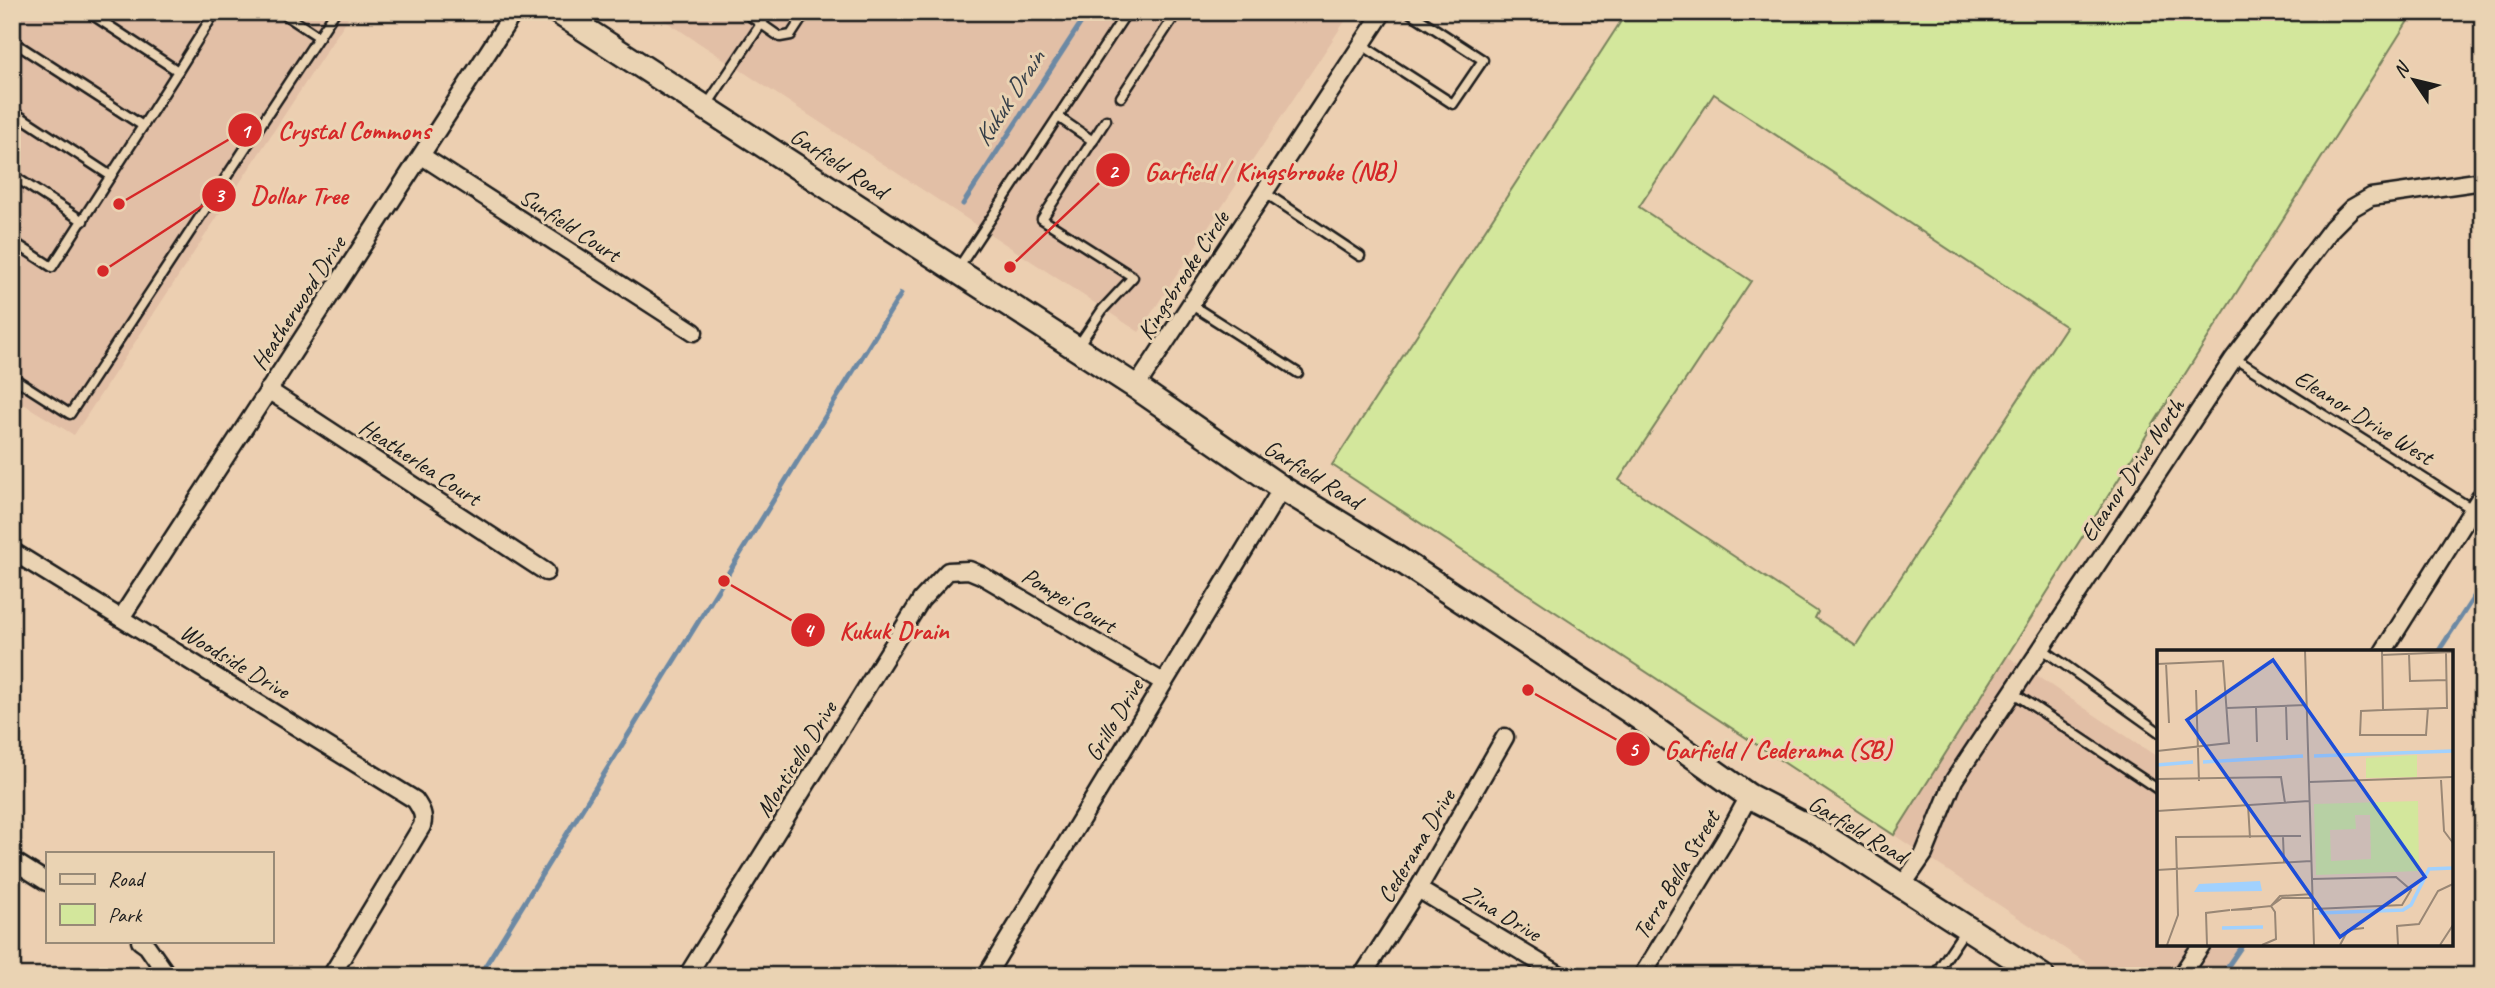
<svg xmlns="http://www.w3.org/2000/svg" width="2495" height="988" font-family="Caveat,sans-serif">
<rect width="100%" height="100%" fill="#eccfb1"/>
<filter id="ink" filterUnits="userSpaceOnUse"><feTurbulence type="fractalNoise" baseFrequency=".0143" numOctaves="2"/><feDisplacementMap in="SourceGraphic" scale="14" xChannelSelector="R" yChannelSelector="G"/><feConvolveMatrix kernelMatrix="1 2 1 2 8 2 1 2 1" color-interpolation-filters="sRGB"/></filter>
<g filter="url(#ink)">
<g fill="#e2bfa6">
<path d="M12,12h340l-278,423 -62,-38z"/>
<path d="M652,12h699l-212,320z"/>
<path d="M2007,656l152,102v186h85l-19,32h-119l-212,-141z"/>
</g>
<path fill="#d3e79c" stroke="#78825c" stroke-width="2" fill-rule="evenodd" d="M1627,12l786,1 -519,822 -562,-370zM1714,94l352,233 -210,318 -41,-27 3,-6 -199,-132 132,-199 -112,-74z"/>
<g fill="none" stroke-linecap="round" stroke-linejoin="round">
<g stroke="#6c89a4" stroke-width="5">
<path d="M963,204l125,-192"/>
<path d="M2438,652l45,-69"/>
<path d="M479,976l422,-682"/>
<path d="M2221,976l22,-32"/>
</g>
<defs>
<g id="lane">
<path d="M88,12l90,59 -35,55"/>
<path d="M281,12l38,25"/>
<path d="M744,12l36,25 11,-2 15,-23"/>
<path d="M12,41l131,85 -91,141 -40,-26"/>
<path d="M1362,45l91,59 30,-44 -74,-48"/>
<path d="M178,71l37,-59"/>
<path d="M1121,97l56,-85"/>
<path d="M707,105l62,-93"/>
<path d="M12,111l99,65"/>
<path d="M1058,117l35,24"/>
<path d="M12,175l71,46"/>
<path d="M1264,192l96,64"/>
<path d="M957,270l170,-258"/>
<path d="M1190,304l108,69"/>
<path d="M1078,346l25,-37 30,-32 -91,-58 64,-99"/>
<path d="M2234,358l238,151"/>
<path d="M12,377l58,37 265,-402"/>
<path d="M2041,648l118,84"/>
<path d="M2012,692l147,98"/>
<path d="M1934,976l31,-46"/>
<path d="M2269,976l2,-3 4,3"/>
</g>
<g id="street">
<path d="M422,156l272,176"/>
<path d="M1136,387l247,-375"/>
<path d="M268,390l278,182"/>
<path d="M12,551l403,249c6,9 10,15 7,26l-91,150"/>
<path d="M121,618l393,-606"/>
<path d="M2383,652l100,-159"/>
<path d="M12,860l35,22"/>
<path d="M1902,886l22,-32 30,-74 280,-422 98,-130 20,-20 19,-11 112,-16"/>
<path d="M1418,889l144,87"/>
<path d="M140,941l7,5 21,30"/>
<path d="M687,976l234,-376 27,-29 21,-1 12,5 182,107"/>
<path d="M986,976l296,-488"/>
<path d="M1362,976l56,-87 87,-152"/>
<path d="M1642,976l83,-136 24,-44"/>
<path d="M2010,976l10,-15"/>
<path d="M2181,976l21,-32"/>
</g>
<path id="secondary" d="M558,12l578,375 146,101 112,68 237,156 118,84 64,33 229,147"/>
</defs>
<use href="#lane" stroke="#1c1c1c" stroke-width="13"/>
<use href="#street" stroke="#1c1c1c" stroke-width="21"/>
<use href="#secondary" stroke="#1c1c1c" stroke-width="28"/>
<use href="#lane" stroke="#ead3b3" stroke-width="8"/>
<use href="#street" stroke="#ead3b3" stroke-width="16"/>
<use href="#secondary" stroke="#ead3b3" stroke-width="23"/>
</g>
</g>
<g text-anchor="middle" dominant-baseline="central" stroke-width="6" stroke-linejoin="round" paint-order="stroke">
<g font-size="24" fill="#1c1c1c" stroke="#ead3b3">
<text transform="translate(839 163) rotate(33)">Garfield Road</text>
<text transform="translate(570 225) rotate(33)">Sunfield Court</text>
<text transform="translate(1183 275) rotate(-57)">Kingsbrooke Circle</text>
<text transform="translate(298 303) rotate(-57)">Heatherwood Drive</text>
<text transform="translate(2364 417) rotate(32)">Eleanor Drive West</text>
<text transform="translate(420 462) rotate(33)">Heatherlea Court</text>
<text transform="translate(2132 470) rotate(-56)">Eleanor Drive North</text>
<text transform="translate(1313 474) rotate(32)">Garfield Road</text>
<text transform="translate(1069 600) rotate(31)">Pompei Court</text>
<text transform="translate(235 661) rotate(31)">Woodside Drive</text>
<text transform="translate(1114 720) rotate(-59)">Grillo Drive</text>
<text transform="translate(796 759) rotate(-58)">Monticello Drive</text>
<text transform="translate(1858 829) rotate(31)">Garfield Road</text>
<text transform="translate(1416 846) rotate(-59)">Cederama Drive</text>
<text transform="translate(1676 875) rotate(-59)">Terra Bella Street</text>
<text transform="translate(1502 913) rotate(31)">Zina Drive</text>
</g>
<g font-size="26" font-style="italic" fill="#374049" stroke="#ead3b3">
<text transform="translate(1009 98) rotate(-57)">Kukuk Drain</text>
</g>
</g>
<g transform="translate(2157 650)">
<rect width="296" height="296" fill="#eccfb1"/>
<path d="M260,105v22l-51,1v-20zM261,151l1,70 -103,4 -2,-71zM198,165h15l1,44 -40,2 -1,-31 26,-1z" fill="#d3e79c" fill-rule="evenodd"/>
<path d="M103,231l2,10 -68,1 5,-8z" fill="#a1d1fe"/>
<path fill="none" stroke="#a1d1fe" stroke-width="3.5" d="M157,106l139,-5M46,112l100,-6M0,115l36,-3M162,263l84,-3 8,-5 18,-36 24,-1M65,278l41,-1"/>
<path fill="none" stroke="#998775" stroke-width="2" d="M148,0l9,295M225,0l1,60M252,4l1,27 37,-1M225,5l71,-3M9,13l3,60M0,14l66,-3 6,82 -72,8M39,40l3,91M129,56l1,34M99,57l1,35M70,58l79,-3M271,58l-2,27h-66l1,-24 22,-1 61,-2h3l-1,-55M0,129l124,-2 4,26M284,130l3,51 9,12M152,132l144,-5M91,155l2,33M0,161l152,-10M126,187l1,25M0,220l154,-9M155,229l84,-2 15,13 -9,15 -88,4M156,244l-33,2 -9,10 11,-8h31M95,259l-21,1 40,-4 4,6 1,27 -14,6M10,295l11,-30 -2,-78 125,-1M50,295l-1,-32 24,-3M183,295l8,-15 16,-2M241,295l-1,-19 22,-2 19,-33 15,-7M283,295l13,-20"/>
<path fill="#1d4ed8" fill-opacity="0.15" stroke="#1d4ed8" stroke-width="3.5" d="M116,10l152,217 -85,60 -153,-217z"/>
<rect width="296" height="296" fill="none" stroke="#1c1c1c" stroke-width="3.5"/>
</g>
<path fill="none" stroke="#d62828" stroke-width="2.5" d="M119 204L245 130M1010 267L1113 170M103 271L219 195M724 581L808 630M1528 690L1633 749"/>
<g fill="#d62828" stroke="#ead3b3" stroke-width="2.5">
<circle cx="119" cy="204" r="7"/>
<circle cx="1010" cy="267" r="7"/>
<circle cx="103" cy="271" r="7"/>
<circle cx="724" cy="581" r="7"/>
<circle cx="1528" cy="690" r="7"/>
<circle cx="245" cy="130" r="18"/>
<circle cx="1113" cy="170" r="18"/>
<circle cx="219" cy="195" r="18"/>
<circle cx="808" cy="630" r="18"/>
<circle cx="1633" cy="749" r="18"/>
</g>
<g font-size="21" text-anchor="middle" font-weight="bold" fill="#fff">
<text x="245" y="138">1</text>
<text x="1113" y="178">2</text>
<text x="219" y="202">3</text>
<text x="808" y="637">4</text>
<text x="1633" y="756">5</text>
</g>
<g font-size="26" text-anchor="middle" font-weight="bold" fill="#d62828" stroke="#ead3b3" stroke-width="6" stroke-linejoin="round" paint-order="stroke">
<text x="354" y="139">Crystal Commons</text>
<text x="1270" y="180">Garfield / Kingsbrooke (NB)</text>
<text x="299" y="204">Dollar Tree</text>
<text x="894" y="639">Kukuk Drain</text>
<text x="1778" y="758">Garfield / Cederama (SB)</text>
</g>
<rect width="2495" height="988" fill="none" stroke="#ead3b3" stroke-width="42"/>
<rect x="21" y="21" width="2453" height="946" fill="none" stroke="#1c1c1c" stroke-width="2.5" filter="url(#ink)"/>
<rect x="46" y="852" width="228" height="91" fill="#ead3b3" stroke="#988a77" stroke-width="2"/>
<rect x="60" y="874" width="35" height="10" fill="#ead3b3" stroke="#988a77" stroke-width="2"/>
<text x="108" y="886" font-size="21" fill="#1c1c1c">Road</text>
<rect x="60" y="904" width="35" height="21" fill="#d3e79c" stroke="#988a77" stroke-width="2"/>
<text x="108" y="922" font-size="21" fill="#1c1c1c">Park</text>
<g transform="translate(2414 80) rotate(305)" stroke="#ead3b3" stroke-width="5" paint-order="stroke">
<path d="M0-5L12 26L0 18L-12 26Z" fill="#1c1c1c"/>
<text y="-10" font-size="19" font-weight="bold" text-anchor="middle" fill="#1c1c1c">N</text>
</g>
</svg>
